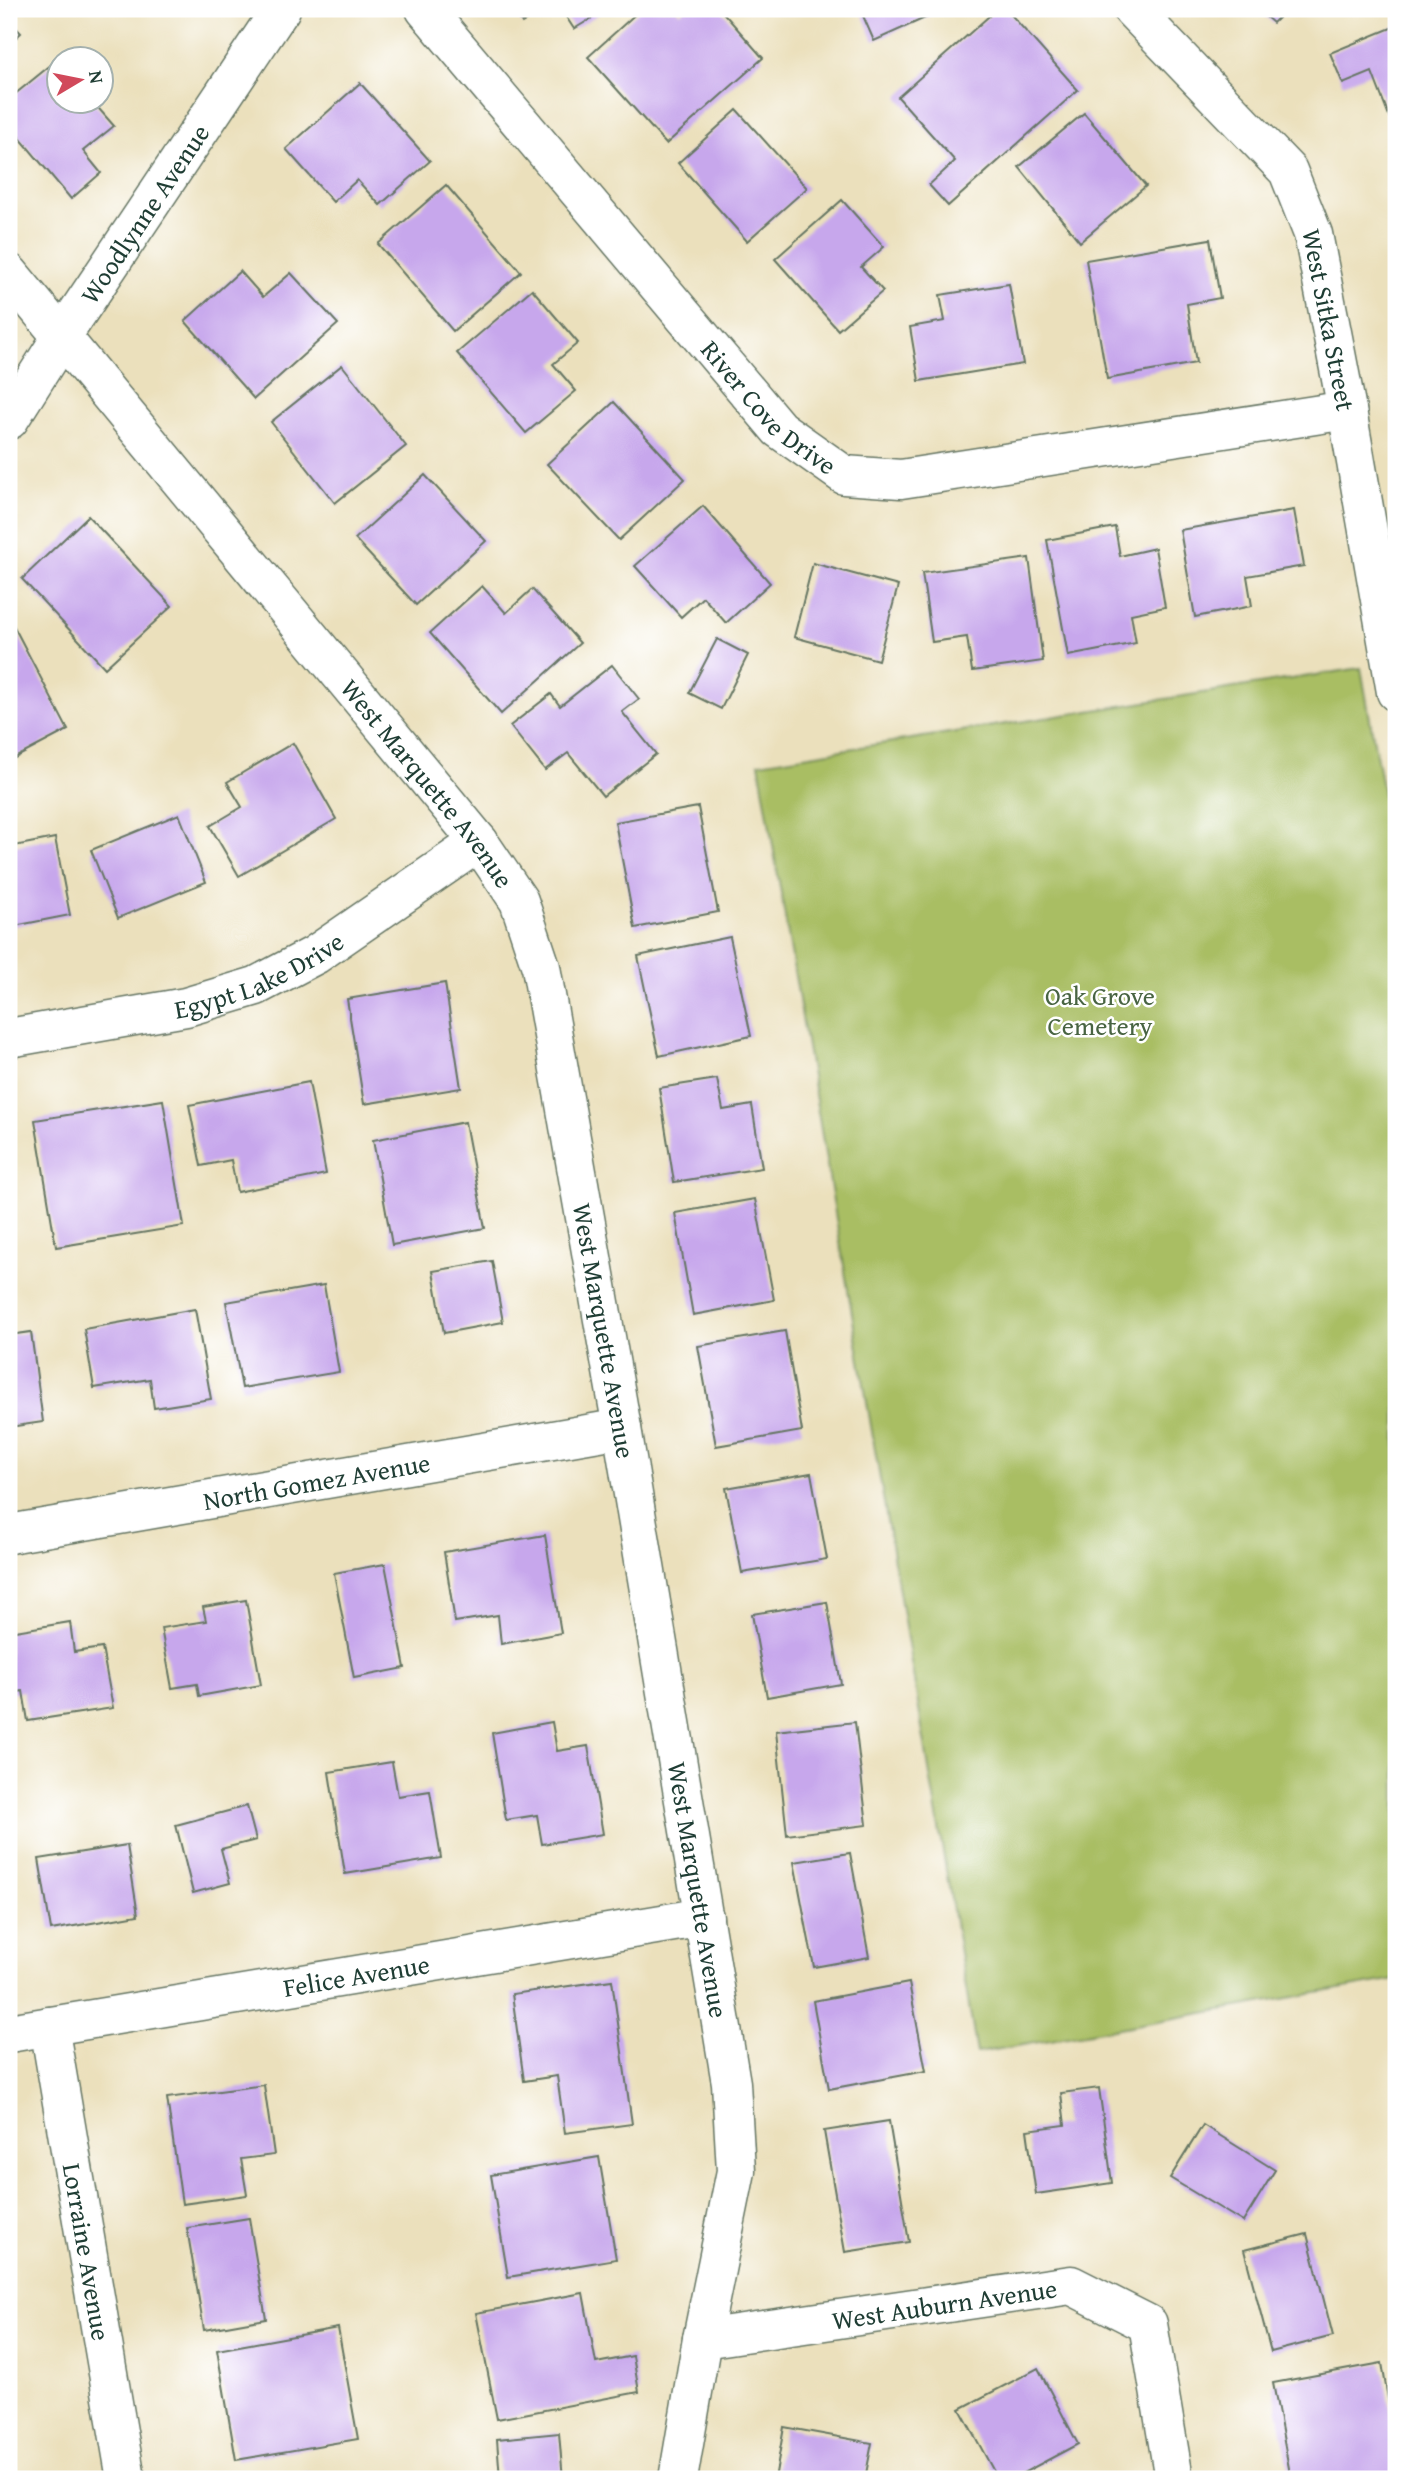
<svg xmlns="http://www.w3.org/2000/svg" width="1405" height="2488" font-family="'Gentium Book Plus',serif">
<rect width="100%" height="100%" fill="#fff"/>
<filter id="ink" filterUnits="userSpaceOnUse"><feTurbulence type="fractalNoise" baseFrequency=".0143" numOctaves="2"/><feDisplacementMap in="SourceGraphic" scale="14" xChannelSelector="R" yChannelSelector="G"/><feConvolveMatrix kernelMatrix="1 2 1 2 8 2 1 2 1" color-interpolation-filters="sRGB"/></filter>
<filter id="wash" filterUnits="userSpaceOnUse"><feTurbulence type="fractalNoise" baseFrequency=".00686" numOctaves="4" result="noise"/><feDisplacementMap in="SourceGraphic" scale="28" xChannelSelector="R" yChannelSelector="G"/><feGaussianBlur stdDeviation="1.57" result="paint"/><feColorMatrix in="noise" values="0 0 0 0 0 0 0 0 0 0 0 0 0 0 0 0 0 1.4 0 .05"/><feComposite in="paint" operator="in"/></filter>
<g filter="url(#wash)">
<rect width="100%" height="100%" fill="#ebe0bc"/>
<path fill="#a9be63" stroke="#647e4c" stroke-width="2" d="M1361,668l35,199v1112l-419,74 -218,-1290z"/>
<g id="blocks">
<g fill="#c7a7ec">
<path d="M513,9h33l-24,14z"/>
<path d="M561,9h46l-33,20z"/>
<path d="M641,9h35l4,4 5,-4h35l43,49 -97,86 -78,-87z"/>
<path d="M860,9h85l-71,32z"/>
<path d="M997,9h9l72,81 -130,116 -19,-21 26,-24 -57,-64z"/>
<path d="M1257,9h30l-14,14z"/>
<path d="M9,20l12,13 -12,11z"/>
<path d="M1396,26v108l-24,-62 -29,12 -13,-31z"/>
<path d="M57,60l3,2v40h33l21,24 -31,25 18,22 -30,26 -62,-74v-26z"/>
<path d="M360,83l70,78 -50,44 -23,-25 -24,22 -47,-53z"/>
<path d="M737,110l70,78 -60,53 -69,-78z"/>
<path d="M1084,113l62,73 -66,56 -61,-75z"/>
<path d="M446,185l75,87 -68,59 -75,-87z"/>
<path d="M842,200l42,47 -23,20 22,24 -45,39 -63,-71z"/>
<path d="M1210,239l10,59 -33,6 9,59 -89,16 -21,-119z"/>
<path d="M240,271l23,26 28,-24 47,51 -84,75 -69,-78z"/>
<path d="M1009,284l14,80 -104,17 -9,-54 35,-6 -5,-26z"/>
<path d="M532,289l46,54 -25,21 23,27 -50,42 -69,-80z"/>
<path d="M342,365l64,81 -71,57 -64,-81z"/>
<path d="M614,402l71,77 -66,61 -72,-76z"/>
<path d="M425,475l61,66 -70,64 -61,-66z"/>
<path d="M703,506l67,77 -44,40 -23,-26 -22,20 -46,-51z"/>
<path d="M1294,510l10,56 -57,10 5,30 -57,11 -15,-87z"/>
<path d="M88,516l84,90 -67,62 -83,-89z"/>
<path d="M1115,527l5,29 35,-8 10,59 -34,7 5,29 -68,13 -21,-116z"/>
<path d="M1029,558l14,103 -71,10 -5,-34 -35,5 -10,-69z"/>
<path d="M813,563l85,23 -20,74 -84,-23z"/>
<path d="M482,586l24,27 26,-24 48,54 -79,71 -71,-81z"/>
<path d="M9,617l59,113 -59,31z"/>
<path d="M717,639l31,16 -27,54 -32,-16z"/>
<path d="M612,665l27,34 -17,13 34,42 -53,42 -35,-43 -23,17 -35,-44 41,-32 9,12z"/>
<path d="M293,743l43,76 -97,57 -29,-50 32,-19 -15,-25z"/>
<path d="M698,807l20,105 -83,16 -20,-106z"/>
<path d="M179,814l27,68 -88,36 -27,-68z"/>
<path d="M55,838l15,77 -61,12v-80z"/>
<path d="M730,937l21,99 -92,20 -21,-100z"/>
<path d="M445,983l16,105 -97,16 -17,-105z"/>
<path d="M717,1079l6,31 29,-5 10,63 -88,14 -15,-94z"/>
<path d="M309,1082l17,92 -89,18 -6,-32 -30,6 -12,-61z"/>
<path d="M163,1100l21,126 -128,21 -21,-127z"/>
<path d="M465,1122l20,106 -93,17 -19,-105z"/>
<path d="M755,1199l19,101 -81,15 -18,-102z"/>
<path d="M492,1261l11,61 -59,11 -11,-62z"/>
<path d="M324,1285l15,87 -97,16 -16,-86z"/>
<path d="M195,1309l16,90 -57,9 -4,-29 -56,9 -10,-59z"/>
<path d="M785,1331l17,100 -86,15 -18,-100z"/>
<path d="M31,1332l12,90 -34,5v-92z"/>
<path d="M811,1473l16,86 -85,14 -16,-85z"/>
<path d="M545,1535l16,98 -60,11 -3,-29 -43,7 -11,-70z"/>
<path d="M385,1564l20,104 -51,10 -20,-105z"/>
<path d="M246,1600l15,85 -62,11 -2,-12 -25,4 -11,-60 45,-7 -3,-14z"/>
<path d="M827,1602l14,82 -74,13 -15,-83z"/>
<path d="M70,1622l4,30 28,-4 11,60 -85,13 -5,-30 -14,3v-62z"/>
<path d="M552,1722l5,29 31,-5 15,88 -61,10 -5,-29 -31,5 -14,-87z"/>
<path d="M855,1722l12,103 -80,10 -11,-104z"/>
<path d="M392,1762l6,34 32,-5 11,67 -96,16 -16,-102z"/>
<path d="M247,1806l9,34 -35,9 9,34 -37,10 -17,-68z"/>
<path d="M127,1845l11,70 -87,15 -12,-71z"/>
<path d="M850,1853l19,104 -55,10 -20,-105z"/>
<path d="M612,1980l20,144 -67,9 -8,-57 -33,5 -12,-87z"/>
<path d="M909,1983l17,88 -97,18 -16,-88z"/>
<path d="M264,2085l10,70 -33,4 6,36 -65,9 -15,-106z"/>
<path d="M1099,2088l13,95 -76,11 -9,-64 38,-5 -4,-32z"/>
<path d="M889,2121l20,121 -64,10 -21,-121z"/>
<path d="M1203,2125l72,45 -32,52 -73,-44z"/>
<path d="M599,2157l17,102 -108,18 -17,-102z"/>
<path d="M249,2218l17,101 -62,11 -17,-102z"/>
<path d="M1307,2234l26,102 -62,16 -27,-102z"/>
<path d="M583,2293l13,70 37,-7 6,36 -142,27 -21,-106z"/>
<path d="M338,2328l20,111 -122,21 -19,-110z"/>
<path d="M1382,2363l14,83v33h-105l-18,-96z"/>
<path d="M1038,2368l40,76 -66,35h-14l-38,-70z"/>
<path d="M784,2427l88,16 -7,36h-90z"/>
<path d="M559,2433l4,46h-63l-3,-40z"/>
<path d="M309,2472l2,7h-34v-1z"/>
</g>
</g>
</g>
<g filter="url(#ink)">
<use href="#blocks" fill-opacity="0" stroke="#667664" stroke-width="2"/>
<g fill="none" stroke-linecap="round" stroke-linejoin="round">
<defs>
<g id="street">
<path id="s1" d="M425,9l354,420 65,46 57,4 446,-69"/>
<path id="s2" d="M1132,9l156,162 25,63 34,176 49,282"/>
<path id="s3" d="M9,273l470,569 40,59 22,66 81,461 109,655 5,88 -34,168 -24,140"/>
<path id="s4" d="M9,420l53,-84 219,-327"/>
<path id="s5" d="M9,1038l177,-31 70,-21 59,-31 164,-113"/>
<path id="s6" d="M9,1534l613,-106"/>
<path id="s7" d="M49,2026l77,453"/>
<path id="s8" d="M9,2033l695,-116"/>
<path id="s9" d="M702,2339l369,-54 77,39 26,155"/>
</g>
</defs>
<use href="#street" stroke="#667664" stroke-width="41"/>
<use href="#street" stroke="#fff" stroke-width="38"/>
</g>
</g>
<g text-anchor="middle" dominant-baseline="central" stroke-width="5" stroke-linejoin="round" paint-order="stroke">
<g font-size="26" fill="#1f3d34" stroke="#fff">
<text stroke="none"><textPath href="#s4" startOffset="247">Woodlynne Avenue</textPath></text>
<text stroke="none"><textPath href="#s2" startOffset="380">West Sitka Street</textPath></text>
<text stroke="none"><textPath href="#s1" startOffset="527">River Cove Drive</textPath></text>
<text stroke="none"><textPath href="#s3" startOffset="660">West Marquette Avenue</textPath></text>
<text stroke="none"><textPath href="#s5" startOffset="259">Egypt Lake Drive</textPath></text>
<text stroke="none"><textPath href="#s3" startOffset="1248">West Marquette Avenue</textPath></text>
<text stroke="none"><textPath href="#s6" startOffset="312">North Gomez Avenue</textPath></text>
<text stroke="none"><textPath href="#s3" startOffset="1815">West Marquette Avenue</textPath></text>
<text stroke="none"><textPath href="#s8" startOffset="352">Felice Avenue</textPath></text>
<text stroke="none"><textPath href="#s7" startOffset="229">Lorraine Avenue</textPath></text>
<text stroke="none"><textPath href="#s9" startOffset="245">West Auburn Avenue</textPath></text>
</g>
<g font-size="26" fill="#486442" stroke="#fff">
<text x="1100" y="995">Oak Grove<tspan x="1100" dy="30">Cemetery</tspan></text>
</g>
</g>
<rect width="1405" height="2488" fill="none" stroke="#fff" stroke-width="35"/>
<g transform="translate(80 80) rotate(80)"><circle r="33" fill="#ffffff" stroke="#a5b1ae" stroke-width="2"/>
<path d="M0-5L12 26L0 18L-12 26Z" fill="#d1495b"/>
<text y="-10" font-size="19" font-weight="bold" text-anchor="middle" fill="#1f3d34">N</text>
</g>
</svg>
